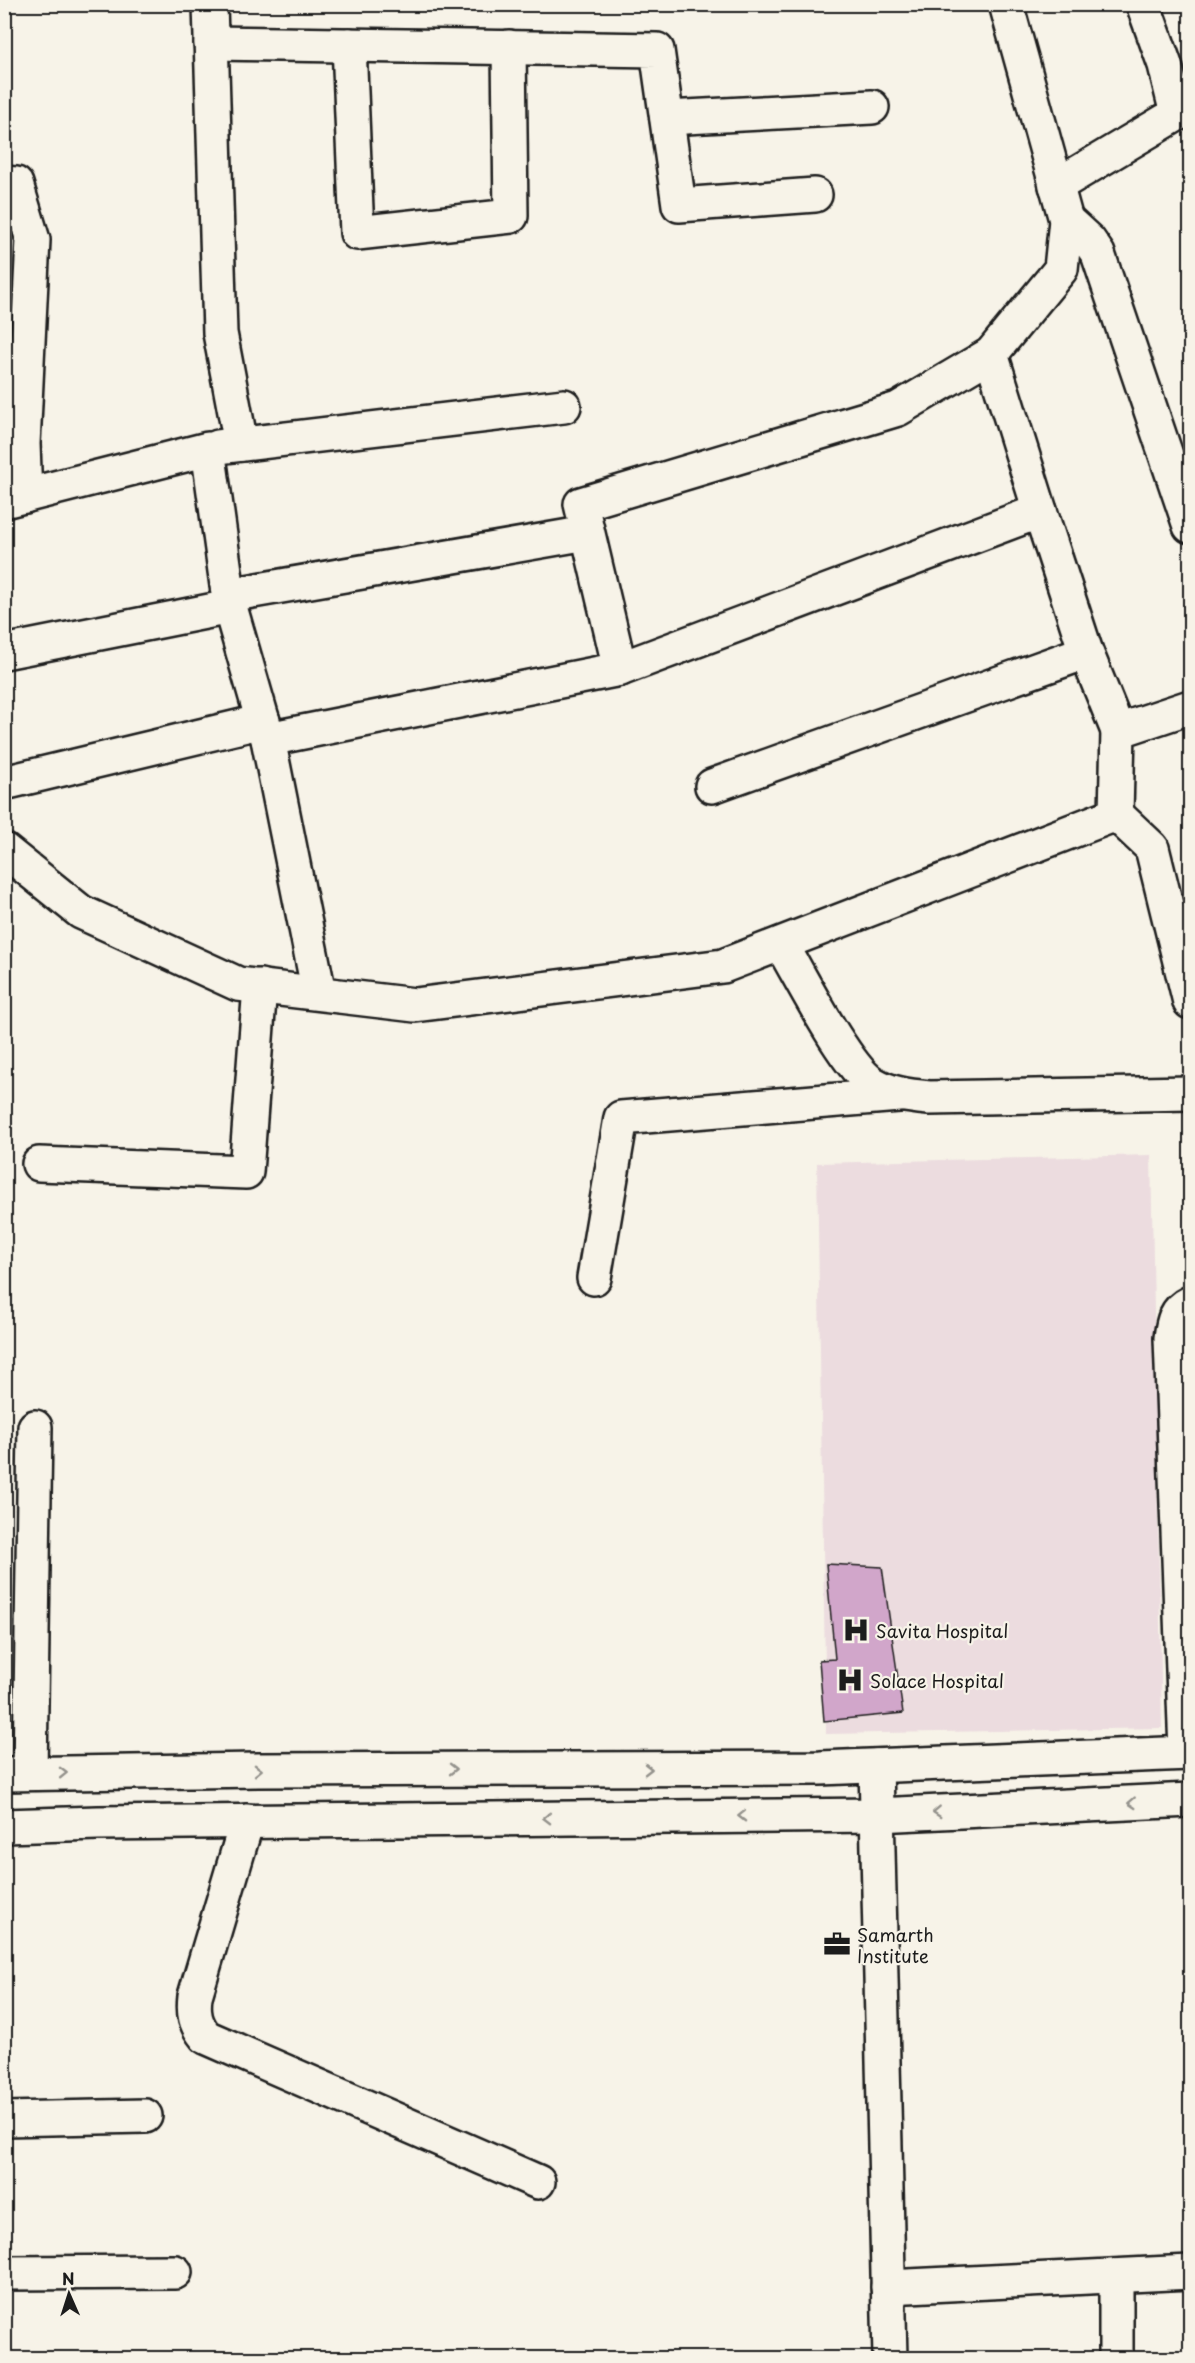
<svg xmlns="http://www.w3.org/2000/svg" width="1195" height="2363" font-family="'Playpen Sans',sans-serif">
<rect width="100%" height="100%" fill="#f7f3e8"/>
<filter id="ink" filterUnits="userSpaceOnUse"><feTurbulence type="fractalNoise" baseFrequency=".0167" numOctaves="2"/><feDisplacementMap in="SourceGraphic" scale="12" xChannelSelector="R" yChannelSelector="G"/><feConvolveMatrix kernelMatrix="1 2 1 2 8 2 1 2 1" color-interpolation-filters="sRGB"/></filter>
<g filter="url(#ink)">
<path fill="#ecdcdf" d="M1151,1155l11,573 -336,6 -9,-571z"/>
<path fill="#d1a6ca" stroke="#1c1c1c" stroke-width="1.5" d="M826,1564l56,3 21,146 -79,8 -5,-61 16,-1z"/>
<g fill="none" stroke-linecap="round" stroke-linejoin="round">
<defs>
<g id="minor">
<path d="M210,4l10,329 21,111"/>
<path d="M211,43l446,7 22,155 136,-10"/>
<path d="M349,45l8,188 154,-17 -2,-169"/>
<path d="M667,118l205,-11"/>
<path d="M4,183l12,1 17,56 -10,204 2,52"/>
<path d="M1056,186l121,-72 -12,-49 -22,-61"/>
<path d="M1066,220l23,21 9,13 92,272"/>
<path d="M991,354l49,157"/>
<path d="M218,447l346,-41"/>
<path d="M4,501l204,-52 22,158 38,132 352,-70 420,-158 46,141 32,79"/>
<path d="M229,595l358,-62"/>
<path d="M4,652l226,-45"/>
<path d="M620,669l-39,-165 317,-95 93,-55 70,-85 5,-49 -60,-216"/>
<path d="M268,739l51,254"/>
<path d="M4,783l259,-62"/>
<path d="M712,786l374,-134"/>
<path d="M1116,814l36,34 38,154"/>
<path d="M4,850l77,62 157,72 177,21 308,-39 393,-152 2,-83 72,-24"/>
<path d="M781,944c19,32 64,121 91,139 18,11 37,13 57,15l261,-5"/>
<path d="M39,1164l207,8 14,-186"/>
<path d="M594,1278l27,-160 278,-23"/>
<path d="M1186,1753l-15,-415c2,-16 4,-28 19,-35"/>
<path d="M876,1766l14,592"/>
<path d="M30,1773l5,-346"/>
<path d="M4,1774l254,-4 562,-2 370,-15"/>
<path d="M247,1821l-52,175c-2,17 0,28 11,41l332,145"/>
<path d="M4,1826l94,-3 779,-8 313,-15"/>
<path d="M4,2119l141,-3"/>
<path d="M4,2273l171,-1"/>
<path d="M1116,2276v82"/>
<path d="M888,2287l302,-15"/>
</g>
</defs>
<use href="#minor" stroke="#1c1c1c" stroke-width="38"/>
<use href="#minor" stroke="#f7f3e8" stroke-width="33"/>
</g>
<defs><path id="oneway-chevron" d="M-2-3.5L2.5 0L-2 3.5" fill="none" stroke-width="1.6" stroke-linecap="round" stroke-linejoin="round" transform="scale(1.5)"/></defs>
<g stroke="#94928c">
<use href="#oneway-chevron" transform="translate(453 1769)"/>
<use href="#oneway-chevron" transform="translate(648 1769)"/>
<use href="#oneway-chevron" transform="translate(258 1770) rotate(-1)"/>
<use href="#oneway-chevron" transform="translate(63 1773) rotate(-1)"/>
<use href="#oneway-chevron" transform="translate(1132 1803) rotate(177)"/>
<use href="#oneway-chevron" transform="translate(937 1812) rotate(177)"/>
<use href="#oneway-chevron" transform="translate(742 1816) rotate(179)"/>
<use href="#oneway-chevron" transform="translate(547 1818) rotate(179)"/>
</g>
</g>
<defs>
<symbol id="hospital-bare" viewBox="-9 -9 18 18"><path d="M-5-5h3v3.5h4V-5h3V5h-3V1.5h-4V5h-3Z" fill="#1c1c1c" stroke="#f7f3e8" stroke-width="2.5" paint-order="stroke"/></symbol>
<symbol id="office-bare" viewBox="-9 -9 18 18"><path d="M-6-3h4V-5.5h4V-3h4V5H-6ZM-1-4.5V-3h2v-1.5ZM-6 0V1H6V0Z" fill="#1c1c1c" stroke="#f7f3e8" stroke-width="2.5" paint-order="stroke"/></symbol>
</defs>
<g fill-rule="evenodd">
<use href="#hospital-bare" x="837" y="1611" width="38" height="38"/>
<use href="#hospital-bare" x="831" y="1661" width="38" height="38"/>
<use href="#office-bare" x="818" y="1925" width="38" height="38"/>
</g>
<g text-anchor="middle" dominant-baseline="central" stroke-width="4.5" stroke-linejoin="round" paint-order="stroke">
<g font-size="18" fill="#1c1c1c" stroke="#f7f3e8" text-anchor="start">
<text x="876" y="1630">Savita Hospital</text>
<text x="870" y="1680">Solace Hospital</text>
<text x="857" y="1934">Samarth<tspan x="857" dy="21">Institute</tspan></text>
</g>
</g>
<rect width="1195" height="2363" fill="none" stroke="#f7f3e8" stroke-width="24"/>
<rect x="12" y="12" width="1171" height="2339" fill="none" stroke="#1c1c1c" stroke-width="2" filter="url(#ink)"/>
<g transform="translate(69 2294) rotate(357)" stroke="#f7f3e8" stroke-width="4.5" paint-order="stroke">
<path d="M0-4.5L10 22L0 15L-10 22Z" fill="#1c1c1c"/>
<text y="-9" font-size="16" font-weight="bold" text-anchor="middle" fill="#1c1c1c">N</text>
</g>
</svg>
